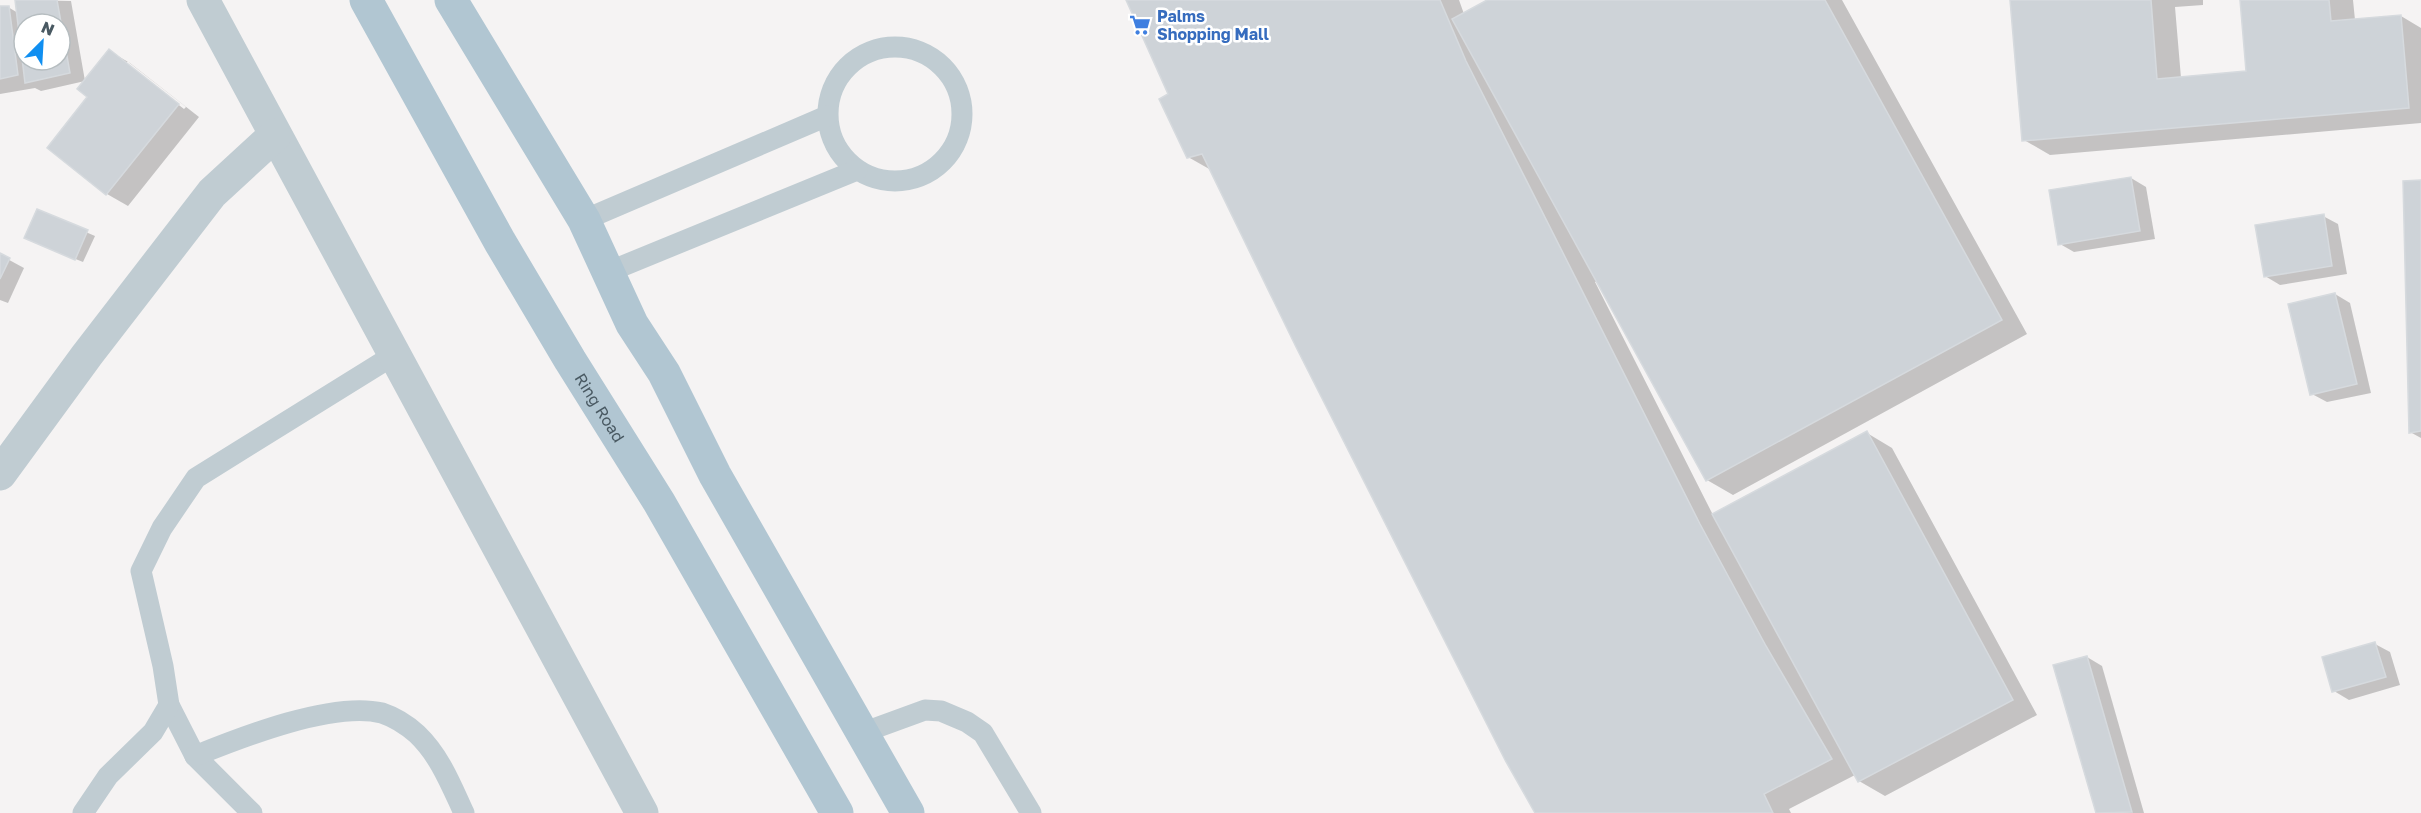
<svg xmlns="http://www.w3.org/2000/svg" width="2421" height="813" font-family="'Golos Text',sans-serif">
<rect width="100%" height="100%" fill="#f5f3f3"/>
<g fill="#0003" fill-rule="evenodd">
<path d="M19,0l52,1 14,80 24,-30 21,12 69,54 -71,89 -21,-12 -58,-47 40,-50 -4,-16 -44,10 -6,-3 -35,6v-86l8,-1 10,6zM24,24h36v36h-36zM127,61l59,46 -2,2 -57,-44z"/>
<path d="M1127,0h332l5,14 26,-14h352l185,334 -294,161 -26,-15 -109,-199 -3,1 118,233 154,-82 25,15 145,267 -152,81 -26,-15 -4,-6 -66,34 2,4h-255l-325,-643 -23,-13 -18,-62z"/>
<path d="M2012,0h191v5l-28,2 6,71 67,-6 -6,-72h111l2,20 46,-4 20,12v95l-371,32 -26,-15z"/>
<path d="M2131,178l15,9 9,52 -81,13 -14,-8z"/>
<path d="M2421,181v257l-11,-6z"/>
<path d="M37,211l58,25 -12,26 -50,-20z"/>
<path d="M2323,216l15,8 9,50 -67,11 -15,-9z"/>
<path d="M0,255l24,13 -16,35 -8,-3z"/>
<path d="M2335,294l15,9 21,90 -44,9 -15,-8z"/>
<path d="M2375,644l15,8 10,33 -51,15 -15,-9z"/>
<path d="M2087,657l15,9 42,147h-47l-42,-147z"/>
</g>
<g fill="#ced3d8" stroke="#d6dade" stroke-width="1.5" fill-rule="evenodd">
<path d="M15,0h42l13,73 -45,10zM24,24h36v36h-36z"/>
<path d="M1126,0h314l26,61 234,463 66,122 66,113 -68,35 9,19h-238l-30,-53 -209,-413 -94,-193 -15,4 -28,-59 9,-5z"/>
<path d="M1487,0h338l177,320 -296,161 -254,-462z"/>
<path d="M2010,0h141l6,79 89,-8 -6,-71h89l2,21 70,-6 8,93 -387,33z"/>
<path d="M0,6h9l9,69 -18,4z"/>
<path d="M109,49l70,55 -73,91 -59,-47 40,-51 -10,-8z"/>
<path d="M2131,177l9,54 -82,14 -9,-55z"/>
<path d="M2421,180v251l-12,2 -6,-252z"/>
<path d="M37,209l51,21 -13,30 -51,-22z"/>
<path d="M2324,214l8,52 -68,11 -9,-52z"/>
<path d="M0,253l10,5 -10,21z"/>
<path d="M2335,293l22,91 -47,11 -22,-91z"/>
<path d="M1867,431l146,269 -155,82 -146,-268z"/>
<path d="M2375,642l11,35 -54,15 -10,-35z"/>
<path d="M2087,656l45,156 -36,1 -43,-148z"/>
</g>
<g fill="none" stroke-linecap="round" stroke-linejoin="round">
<g stroke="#c0ccd2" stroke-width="21">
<circle cx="895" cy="114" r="67"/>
<path d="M584,220l243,-104"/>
<path d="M608,272l249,-102"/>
<path d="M169,705l26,51 57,57"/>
<path d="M862,733l63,-23 16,1 26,11 16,11 48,80"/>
<path d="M195,756c47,-19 138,-55 187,-43 12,4 26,13 35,21 23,22 34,51 47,79"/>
<path d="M83,813l25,-37 45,-44 16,-27 -6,-39 -22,-95 21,-43 34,-50 198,-123"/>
</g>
<g stroke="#c0ccd2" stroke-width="33">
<path d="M203,0l439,813"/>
<path d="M0,474l87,-119 125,-162 63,-58"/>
</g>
<g stroke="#b1c6d2" stroke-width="33">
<path id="s1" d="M366,0l134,242 70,118 89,142 178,311"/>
<path d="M451,0l133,220 48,104 32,49 51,102 193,338"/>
</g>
</g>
<defs>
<symbol id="supermarket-bare" viewBox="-9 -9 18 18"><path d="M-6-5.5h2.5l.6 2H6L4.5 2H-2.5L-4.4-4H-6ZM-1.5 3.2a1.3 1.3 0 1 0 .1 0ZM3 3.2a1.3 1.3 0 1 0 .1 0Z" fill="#3f7fe0" stroke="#fff" stroke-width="2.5" paint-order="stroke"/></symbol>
</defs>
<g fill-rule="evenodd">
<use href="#supermarket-bare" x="1125" y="10" width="30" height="30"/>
</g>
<g text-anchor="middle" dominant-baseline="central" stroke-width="5" stroke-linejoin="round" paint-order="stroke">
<g font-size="16" font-weight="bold" fill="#366cbe" stroke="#fff" text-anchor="start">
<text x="1157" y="16">Palms<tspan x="1157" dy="18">Shopping Mall</tspan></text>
</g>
<g font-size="16" fill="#495962" stroke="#fff">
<text stroke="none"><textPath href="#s1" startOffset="470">Ring Road</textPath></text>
</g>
</g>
<g transform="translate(42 42) rotate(24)"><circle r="28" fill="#ffffff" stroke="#b6bdc0" stroke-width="1.5"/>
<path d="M0-4.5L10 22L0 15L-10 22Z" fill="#108ff1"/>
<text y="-9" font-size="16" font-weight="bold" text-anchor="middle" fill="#495962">N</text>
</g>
</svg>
